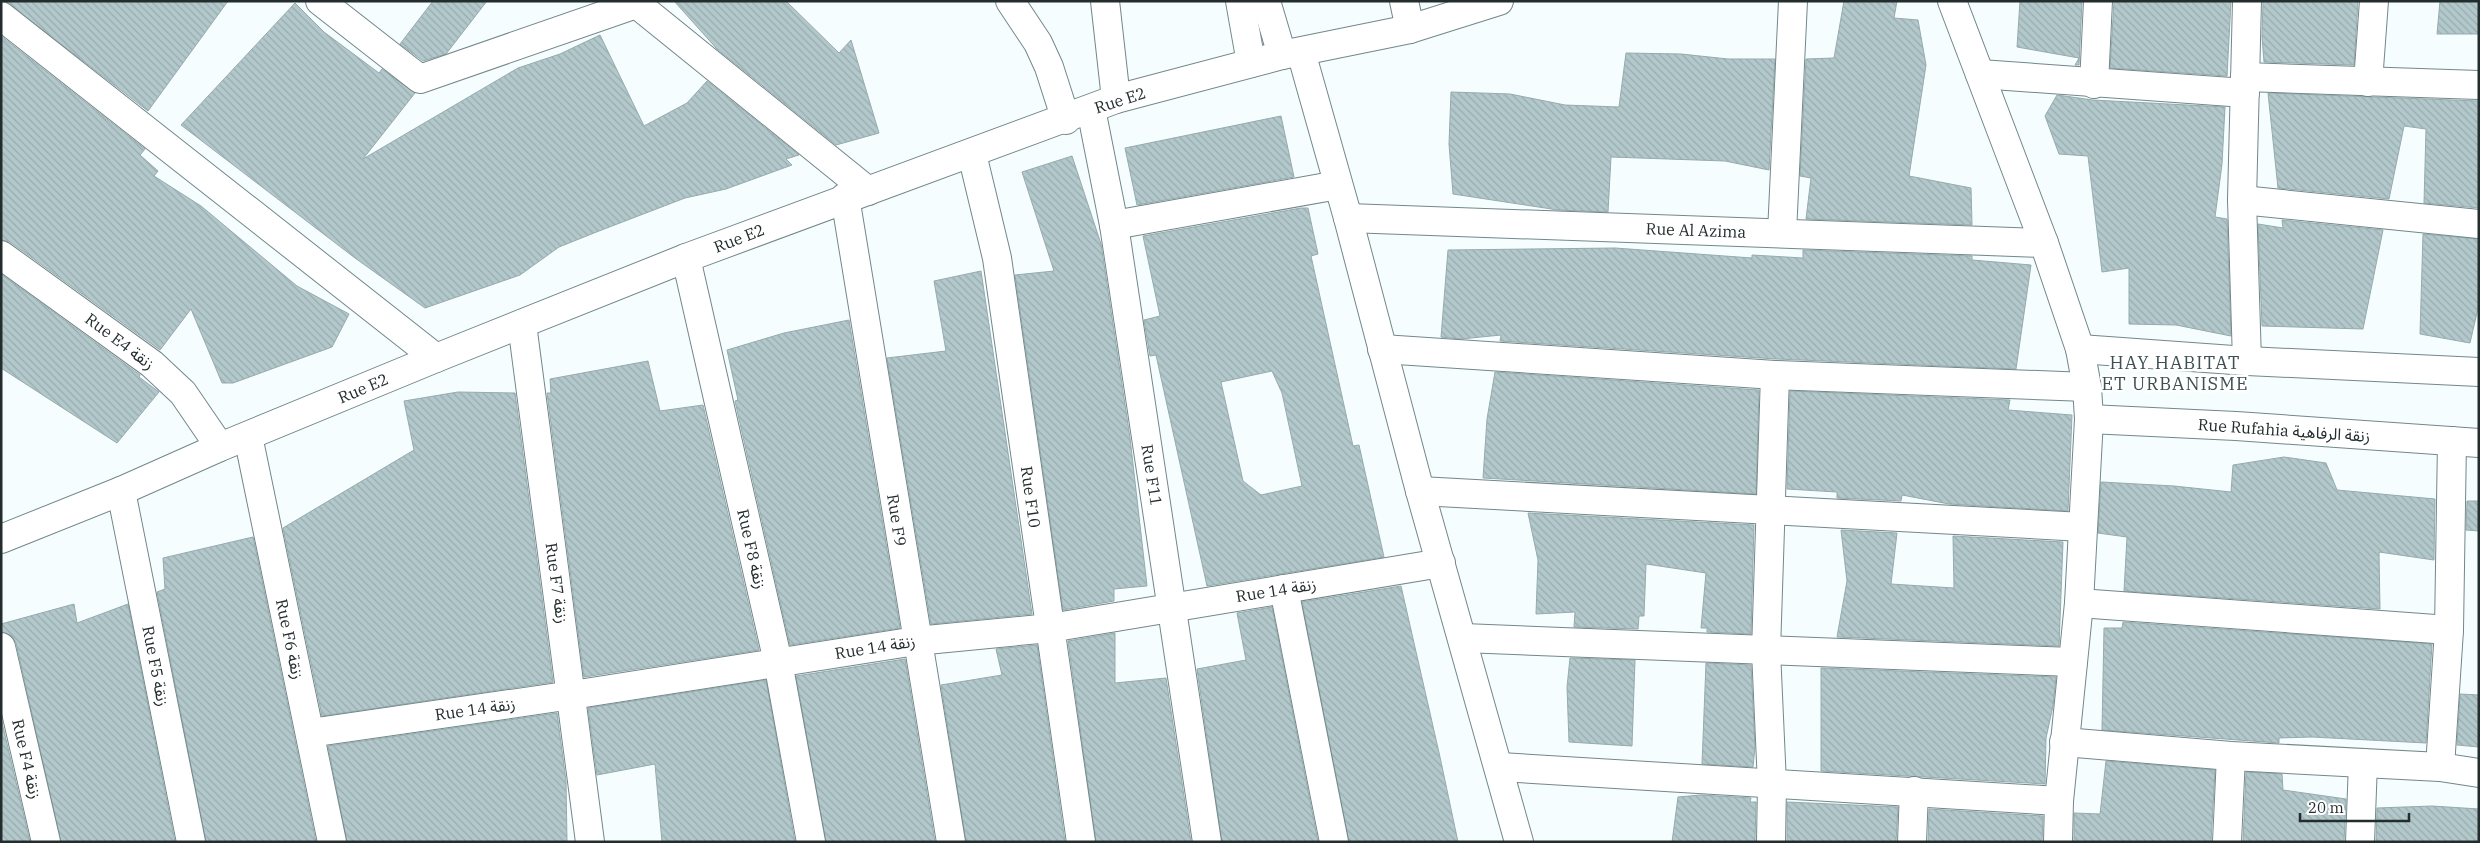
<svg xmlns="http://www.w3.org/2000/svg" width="2480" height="843" font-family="'IBM Plex Serif','Noto Sans Arabic',serif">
<defs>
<pattern id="building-back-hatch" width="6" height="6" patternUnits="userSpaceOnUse" patternTransform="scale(1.25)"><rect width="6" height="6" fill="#b2c8cb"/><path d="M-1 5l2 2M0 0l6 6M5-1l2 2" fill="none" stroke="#99acaf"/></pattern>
</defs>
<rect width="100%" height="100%" fill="#f5fdff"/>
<g fill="url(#building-back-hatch)" stroke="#96abae" fill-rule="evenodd">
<path d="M5,1h223l-80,110z"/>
<path d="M433,1h54l-41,53 -23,7 -23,-17z"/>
<path d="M674,1h112l53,52 12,-13 28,93 -43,12 -119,-96z"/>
<path d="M1844,1h53l-3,17 24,2 8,45 -17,111 62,12 1,37 -166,-6 5,-41 -11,-2 6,-117 28,-1z"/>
<path d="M2020,1h62l-3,64h-4l4,-7 -62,-11z"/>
<path d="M2114,1h117l-4,75 -117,-8z"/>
<path d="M2263,1h95l-4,64 -90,-3 -2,-25z"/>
<path d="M2440,1h39v33h-42z"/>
<path d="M295,3l29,29 55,41 3,-4 33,24 -52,66 155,-91 42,-14 40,-19 44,91 43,-23 20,-22 92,74 -13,4 6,6 -66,24 -41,9 -86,33 -40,16 -39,28 -95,33 -70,-50 -174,-133z"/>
<path d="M1,36l144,113 -5,6 18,16 -4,5 47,30 96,80 52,28 -17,33 -99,36h-11l-31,-74 -31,41 -150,-108 -9,-2z"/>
<path d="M1626,53l55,1 47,5h47l-6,111 -44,-9 -114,-4 -3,55 -50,-2 -105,-16 -4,-50 2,-52 59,2 55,11 54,2z"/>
<path d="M2268,93l211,8v107l-55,-5 2,-74 -22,-3 -15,73 -111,-11z"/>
<path d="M2057,95l36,5 132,7 -3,57 -7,53 12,2 4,117 -55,-11 -47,-1v-56l-27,4 -14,-116 -29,-2 -14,-38z"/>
<path d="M1281,116l13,61 -157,28 -12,-57z"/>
<path d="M1072,156l29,88 29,194 17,148 -33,3v12l-51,9 -48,-335 39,-4 -32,-99z"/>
<path d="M1301,208h7l10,46 -7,2 42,190 6,-1 25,112 -177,29 -51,-231 -6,1 -6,-36 16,-4 -17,-80zM1272,371l10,22 20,93 -41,9 -18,-14 -22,-99z"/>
<path d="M2282,220l101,10 -20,99 -101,-3 -4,-102 25,4z"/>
<path d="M2423,234l56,5v65l-9,39 -50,-9z"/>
<path d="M1615,248l137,10v-3l51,3v-8l169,6v4l59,5 -15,104 -240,-10 -276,-18 1,-6 -40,4 -20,-2 7,-87z"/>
<path d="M981,271l51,343 -101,10 -44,-266 59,-7 -12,-70z"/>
<path d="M1,274l139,101 -1,2 20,15 -42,51 -116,-75z"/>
<path d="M849,320l51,308 -110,17 -55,-244 3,-1 -11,-50 57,-17z"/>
<path d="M648,361l12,50 43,-6 56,245 -175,27 -37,-284h4l-1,-14z"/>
<path d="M1495,372l264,18 -3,104 -273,-16 4,-59z"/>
<path d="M1790,391l220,9 -2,10 64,5 -4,96 -119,-7 -47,-9 -1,6 -64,-3v-6l-50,-3z"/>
<path d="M458,392l57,1 38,289 -231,34 -39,-188 131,-78 -10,-49z"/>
<path d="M2284,457l42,6 11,27 98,9 -1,61 -55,-8 1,57 -256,-18 3,-54 -29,-4 3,-51 73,4 57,6 2,-27z"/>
<path d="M2467,501h12v30l-13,-1z"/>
<path d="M1528,513l226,12 -3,109 -44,-2v-4h-6l5,-55 -60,-9 -2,52h-5l-1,13 -64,-2 1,-15 -39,2 2,-54z"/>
<path d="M1841,530l56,3 -6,51 63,4 -1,-52 110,6 -4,104 -222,-9 10,-56z"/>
<path d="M253,537l63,305h-110l-49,-250 8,-3 -2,-31z"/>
<path d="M1401,586l39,171 18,85h-109l-47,-240z"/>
<path d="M74,604l3,19 51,-19 47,238h-114l-45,-199 -4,-7 -11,-4v-8z"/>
<path d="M1272,607l46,235h-96l-25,-173 49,-9 -9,-47z"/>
<path d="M2123,622l309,22 -6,99 -114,-6 -33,1v5l-177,-13 2,-102h18z"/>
<path d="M1115,633v50l51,-5 25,164h-95l-28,-201z"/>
<path d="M1037,645l28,197h-99l-25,-157 61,-10 -6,-26z"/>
<path d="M1570,658l65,2 -3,86 -63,-4 -2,-55z"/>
<path d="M905,659l30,183h-109l-30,-166z"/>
<path d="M1706,663l45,2 4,82 -2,20 -51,-3z"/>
<path d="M1821,668l235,9 -3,29 -7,32 -1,46 -224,-13z"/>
<path d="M766,680l29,162h-133l-7,-78 -58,11 -9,-67z"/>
<path d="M2460,694l19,1v52l-22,-2z"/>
<path d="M557,713l9,68 1,61h-220l-19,-96z"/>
<path d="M1,718l29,124h-29z"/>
<path d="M2106,761l109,9 -4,72h-137v-29l26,1z"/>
<path d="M2246,772l36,2 1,16 63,9 -2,43h-101z"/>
<path d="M1701,795l50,3 -1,4h6l-1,40h-83l6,-45z"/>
<path d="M1787,802l111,5 -2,35h-109z"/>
<path d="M2432,806l47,3v33h-103l1,-34z"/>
<path d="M1929,809l114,7 -1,26h-114z"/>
</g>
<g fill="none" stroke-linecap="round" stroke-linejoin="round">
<defs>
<g id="minor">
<path d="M320,1l100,78 216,-75 1,-3"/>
<path d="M633,1l235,190"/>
<path d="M1010,1l28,42 11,24 17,53"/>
<path d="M1105,1l11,98"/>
<path d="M1240,1l11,62"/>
<path d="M1266,1l16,54"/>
<path d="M1404,1l6,28"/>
<path d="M1952,1l92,242 36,106 7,38 2,32 -10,184 -20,198 -1,41"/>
<path d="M1,16l435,342"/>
<path d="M1301,52l47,166 72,273 99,351"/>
<path d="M1980,74l265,19"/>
<path d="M2245,77l234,8"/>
<path d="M2368,82l6,-81"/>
<path d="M2094,84l4,-83"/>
<path d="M1091,109l23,116 93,617"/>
<path d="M972,154l25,104 84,584"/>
<path d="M845,197l106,645"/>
<path d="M2242,200l237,24"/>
<path d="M1348,218l696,25"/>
<path d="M1114,225l224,-40"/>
<path d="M1782,233l11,-232"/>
<path d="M1,255l151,109 31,29 37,54"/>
<path d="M686,258l92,404 33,180"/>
<path d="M522,324l68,518"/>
<path d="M1382,349l393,26 312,12"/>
<path d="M2080,349l167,12 232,11"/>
<path d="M2247,361l-5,-161 5,-199"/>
<path d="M2089,419l147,7 243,17"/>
<path d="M248,436l84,406"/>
<path d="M121,491l70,351"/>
<path d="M1420,491l663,36"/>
<path d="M1,539l120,-48 99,-44 216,-89 250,-100 430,-159 166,-44 128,-26 89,-28"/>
<path d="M1284,589l50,253"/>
<path d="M2079,603l370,27 -9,137"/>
<path d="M2449,630l3,-189"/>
<path d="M1463,638l610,24"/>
<path d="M1,647l45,195"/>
<path d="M310,733l262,-38 344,-54 134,-13 391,-65"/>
<path d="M2064,742l167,14 209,11 39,6"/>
<path d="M1500,767l559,34"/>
<path d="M1771,842l1,-58 -6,-133 9,-276"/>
<path d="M1912,842l2,-51"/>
<path d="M2227,842l4,-86"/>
<path d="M2360,842l3,-79"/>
</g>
</defs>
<use href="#minor" stroke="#73878a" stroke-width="30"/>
<use href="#minor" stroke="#fff" stroke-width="28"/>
</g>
<g text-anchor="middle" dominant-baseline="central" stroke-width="5" stroke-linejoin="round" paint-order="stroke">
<g font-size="16" fill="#242d2e" stroke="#fff">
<text transform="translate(1120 100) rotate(-18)">Rue E2</text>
<text transform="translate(1696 230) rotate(2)">Rue Al Azima</text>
<text transform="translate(739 238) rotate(-21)">Rue E2</text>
<text transform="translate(120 341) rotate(37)">Rue E4 زنقة</text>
<text transform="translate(363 388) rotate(-23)">Rue E2</text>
<text transform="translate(2284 430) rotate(4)">Rue Rufahia زنقة الرفاهية</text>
<text transform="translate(1152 475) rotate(81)">Rue F11</text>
<text transform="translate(1031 497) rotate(82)">Rue F10</text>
<text transform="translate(897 520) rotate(81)">Rue F9</text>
<text transform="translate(752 549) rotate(77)">Rue F8 زنقة</text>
<text transform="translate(557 583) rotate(82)">Rue F7 زنقة</text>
<text transform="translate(1276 590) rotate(-9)">Rue 14 زنقة</text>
<text transform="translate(290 639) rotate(78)">Rue F6 زنقة</text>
<text transform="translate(875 647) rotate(-9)">Rue 14 زنقة</text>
<text transform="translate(156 666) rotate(79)">Rue F5 زنقة</text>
<text transform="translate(475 709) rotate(-8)">Rue 14 زنقة</text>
<text transform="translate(27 759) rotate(77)">Rue F4 زنقة</text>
</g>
<g font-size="18" letter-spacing="1" fill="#3d4f52" stroke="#fff">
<text x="2175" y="362">HAY HABITAT<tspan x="2175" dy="21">ET URBANISME</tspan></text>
</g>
</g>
<rect width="2480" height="843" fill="none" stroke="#242d2e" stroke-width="5"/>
<path d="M2300 813v8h109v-8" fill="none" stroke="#242d2e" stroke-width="2.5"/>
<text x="2308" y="813" font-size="15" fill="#242d2e" stroke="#ffffff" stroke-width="4" paint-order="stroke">20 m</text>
</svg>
